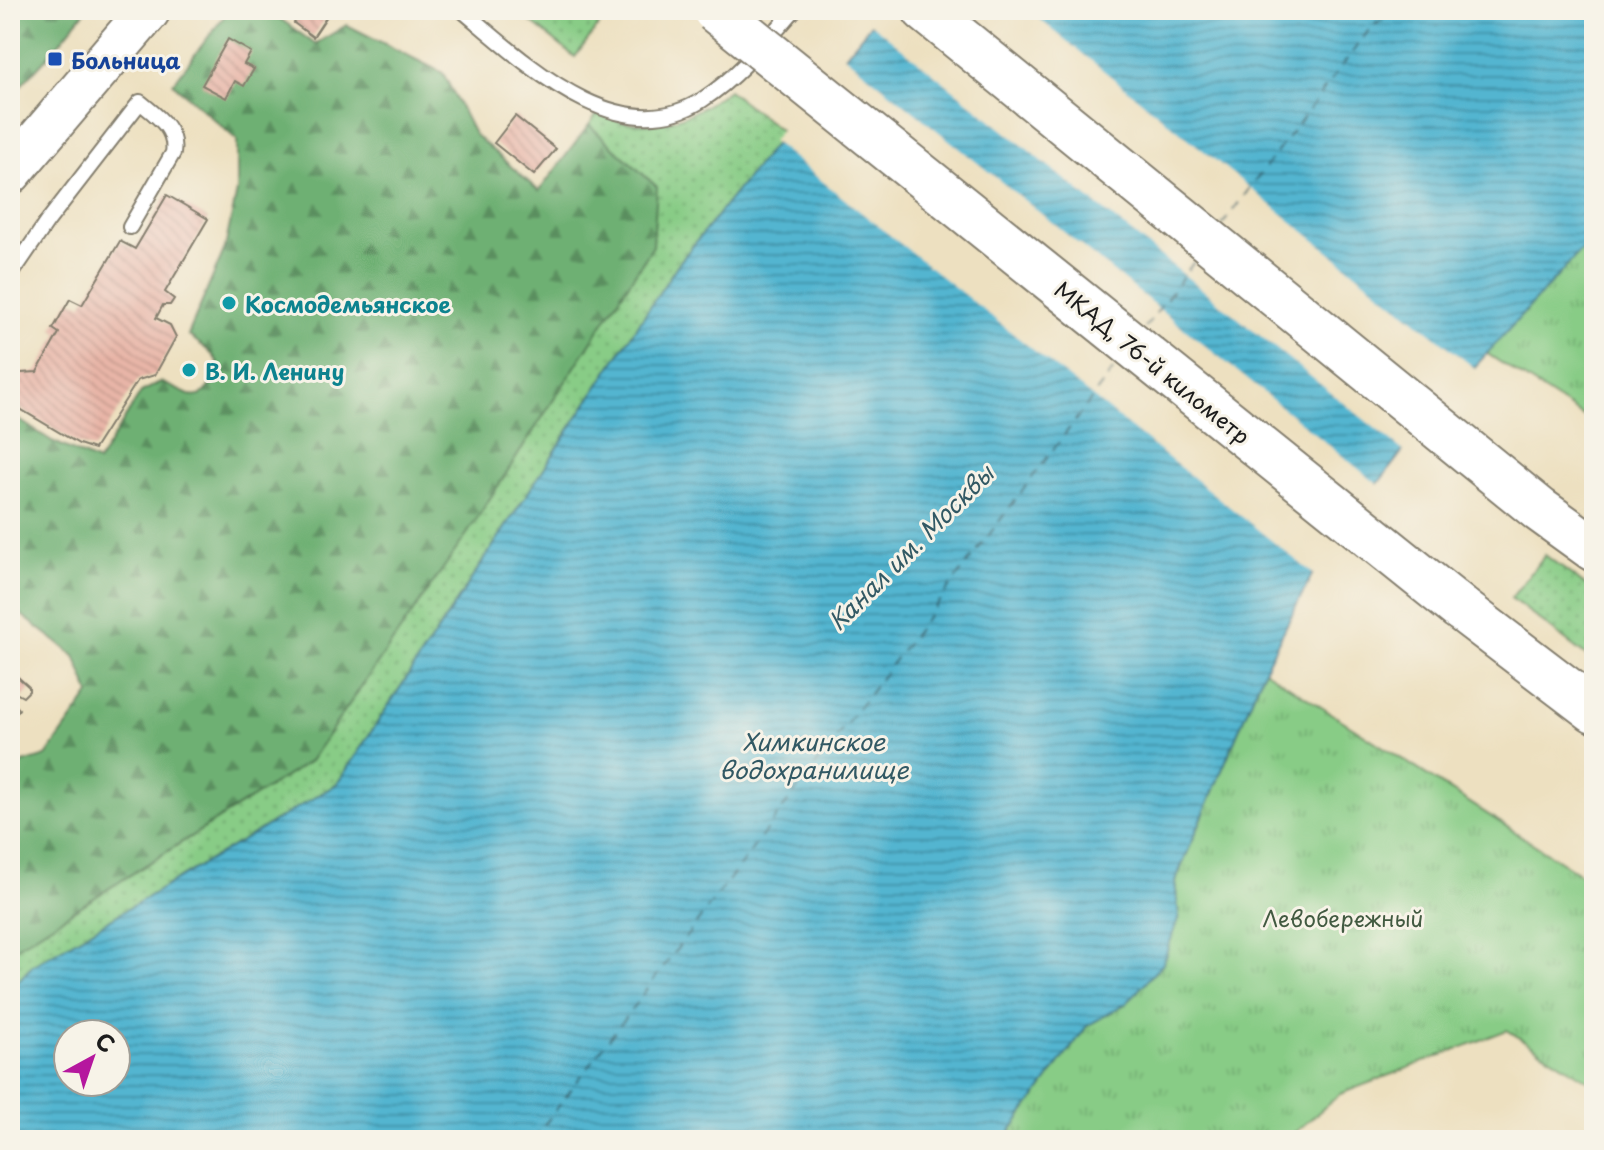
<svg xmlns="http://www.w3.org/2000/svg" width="1604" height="1150" font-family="'Playpen Sans',sans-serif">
<defs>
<pattern id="grass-dots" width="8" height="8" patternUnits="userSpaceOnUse" patternTransform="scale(2)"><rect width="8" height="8" fill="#88cc86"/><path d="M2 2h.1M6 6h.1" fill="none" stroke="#75af73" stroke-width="1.8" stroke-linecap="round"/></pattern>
<pattern id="forest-firs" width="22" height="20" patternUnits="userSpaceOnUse" patternTransform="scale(2)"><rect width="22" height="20" fill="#6eb073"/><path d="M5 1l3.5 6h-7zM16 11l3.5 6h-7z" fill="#5a8e5e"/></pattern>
<pattern id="park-tufts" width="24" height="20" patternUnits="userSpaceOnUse" patternTransform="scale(2)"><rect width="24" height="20" fill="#88cc86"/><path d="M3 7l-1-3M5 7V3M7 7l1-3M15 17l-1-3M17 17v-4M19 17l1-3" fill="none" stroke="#75af73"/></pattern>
<pattern id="water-rules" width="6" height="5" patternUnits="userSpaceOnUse" patternTransform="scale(2)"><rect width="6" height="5" fill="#52b5d0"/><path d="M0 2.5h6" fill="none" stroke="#4392a8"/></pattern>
<pattern id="building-back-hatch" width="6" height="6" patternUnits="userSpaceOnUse" patternTransform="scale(2)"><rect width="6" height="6" fill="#e8b5a7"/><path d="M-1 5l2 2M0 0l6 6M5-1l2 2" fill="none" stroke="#c69b8f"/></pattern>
</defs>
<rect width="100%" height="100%" fill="#f7f3e8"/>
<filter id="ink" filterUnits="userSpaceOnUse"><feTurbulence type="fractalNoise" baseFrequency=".0125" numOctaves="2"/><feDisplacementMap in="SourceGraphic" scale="16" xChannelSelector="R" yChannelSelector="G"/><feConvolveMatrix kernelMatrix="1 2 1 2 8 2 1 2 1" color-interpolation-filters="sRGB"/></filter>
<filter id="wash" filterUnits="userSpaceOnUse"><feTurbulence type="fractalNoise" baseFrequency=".006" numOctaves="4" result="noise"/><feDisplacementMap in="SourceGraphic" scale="32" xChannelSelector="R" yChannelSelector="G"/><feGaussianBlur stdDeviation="1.8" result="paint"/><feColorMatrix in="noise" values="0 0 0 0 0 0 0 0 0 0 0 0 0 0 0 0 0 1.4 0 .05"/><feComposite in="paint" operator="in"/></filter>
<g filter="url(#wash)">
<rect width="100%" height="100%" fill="#ede0c0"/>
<g fill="url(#grass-dots)" stroke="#527451" stroke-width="2">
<path d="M516,10h94l-35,47z"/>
<path d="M728,90l56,43 -106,131 -341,520 -305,182 -22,24v-39l300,-190 347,-574 -68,-62 8,-11c50,20 90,8 131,-24z"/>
<path d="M1545,555l49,37v70l-83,-64z"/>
</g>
<g fill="url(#forest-firs)" stroke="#456648" stroke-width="2">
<path d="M10,10h76l-33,41 -43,46z"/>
<path d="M229,10h39l47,34 32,-19 96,48 31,61 65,57 50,-66 68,62 -4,59 -186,288 -157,227 -300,190v-184l36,-11 44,-62 -15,-38 -65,-50v-192l42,27 46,21 43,-70 20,-10 28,13 11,1c33,-31 17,-39 -12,-61l37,-87 12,-57v-51l-64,-57z"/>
</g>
<g fill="url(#park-tufts)" stroke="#527451" stroke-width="2">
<path d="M1594,236v187l-108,-70z"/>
<path d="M1264,670l330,213v201l-87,-54 -167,64 -54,46h-282l83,-114 40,-23 52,-87 -4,-34z"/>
</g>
<path fill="url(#water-rules)" stroke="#376876" stroke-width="2" fill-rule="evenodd" d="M882,10h712v226l-164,180 -110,143 -56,111 -89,212 4,34 -16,47 -36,40 -40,23 -83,114h-994v-150l22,-24 305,-182 341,-520zM68,1034h48v48h-48z"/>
<g fill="#ede0c0">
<path d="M877,10h151l449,360 -71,83 -538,-432z"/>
<path d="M842,54l539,433 -58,74 -7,15 -544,-435z"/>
</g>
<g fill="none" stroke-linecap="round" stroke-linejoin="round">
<g stroke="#325964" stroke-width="2" stroke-dasharray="10 8" stroke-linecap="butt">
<path d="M1222,225l150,-199 29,-16"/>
<path d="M1145,328l51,-69"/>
<path d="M533,1140l587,-779"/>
</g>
</g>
<g id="blocks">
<g fill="url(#building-back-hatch)">
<path d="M303,10h15l9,6 -14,21 -19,-14z"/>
<path d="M228,39l23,13 -7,12 10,5 -10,17 -9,-5 -9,17 -24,-13z"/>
<path d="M515,116l41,33 -22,26 -40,-32z"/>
<path d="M167,195l41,24 -43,73 9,7 -4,6h-7l-7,13 14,7 6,12 -21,38 -17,5 -44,69 -15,-5 -62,-37 2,-4 -7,-10v-11l9,-9 16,-1 22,-39 -6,-4 17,-30 12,6 38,-64 15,8z"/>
<path d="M10,670l19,17v4l-6,6 -9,-5 -4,5z"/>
<path d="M10,698l9,11 -9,14z"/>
</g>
</g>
</g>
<g filter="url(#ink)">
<use href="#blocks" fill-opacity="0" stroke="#847e6e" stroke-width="2"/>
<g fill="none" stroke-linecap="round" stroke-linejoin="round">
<defs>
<g id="lane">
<path d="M462,10c61,51 156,144 240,90 36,-23 64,-58 92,-90"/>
<path d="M10,276l37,-54 93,-120c17,14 37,27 33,51l-43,74"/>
</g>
<path id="secondary" d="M10,173l139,-163"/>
<g id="highway">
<path d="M925,10l615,500 54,39"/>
<path d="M1460,608l134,102"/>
</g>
</defs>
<use href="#lane" stroke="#847e6e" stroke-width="18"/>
<use href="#secondary" stroke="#847e6e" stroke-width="46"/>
<use href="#highway" stroke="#847e6e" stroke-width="48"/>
<use href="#lane" stroke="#fff" stroke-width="14"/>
<use href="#secondary" stroke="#fff" stroke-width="42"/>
<use href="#highway" stroke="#fff" stroke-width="44"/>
<defs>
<path id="highway-bridge" d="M715,10l745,598"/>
</defs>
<use href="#highway-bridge" stroke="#847e6e" stroke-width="48" stroke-linecap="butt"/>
<use href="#highway-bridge" stroke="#fff" stroke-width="44"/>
</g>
</g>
<rect fill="#1a4fb4" stroke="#f7f3e8" stroke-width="3" x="47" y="51" width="16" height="16" rx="4"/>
<g fill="#0f9aa8" stroke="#f7f3e8" stroke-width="3">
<circle cx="229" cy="303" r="8"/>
<circle cx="189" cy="370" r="8"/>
</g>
<g text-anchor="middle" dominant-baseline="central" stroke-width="6" stroke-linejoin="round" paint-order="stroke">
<g font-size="22" font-weight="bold" fill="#164399" stroke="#f7f3e8" text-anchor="start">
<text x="71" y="59">Больница</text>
</g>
<g font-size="22" font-weight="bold" fill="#0d838f" stroke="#f7f3e8" text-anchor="start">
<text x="245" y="303">Космодемьянское</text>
<text x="205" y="370">В. И. Ленину</text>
</g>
<g font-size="22" fill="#1c1c1c" stroke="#f7f3e8">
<text transform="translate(1153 362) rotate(39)">МКАД, 76-й километр</text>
</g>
<g font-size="22" fill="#425a41" stroke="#f7f3e8">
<text x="1343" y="917">Левобережный</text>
</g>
<g font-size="24" font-style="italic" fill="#325964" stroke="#f7f3e8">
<text transform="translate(910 547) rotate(-45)">Канал им. Москвы</text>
<text x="814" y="741">Химкинское<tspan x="814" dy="28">водохранилище</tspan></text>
</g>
</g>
<rect width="1604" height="1150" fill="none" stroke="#f7f3e8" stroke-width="40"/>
<g transform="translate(92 1058) rotate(40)"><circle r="38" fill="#f7f3e8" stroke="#9f9d96" stroke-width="2"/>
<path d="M0-6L14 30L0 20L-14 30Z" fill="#b5179e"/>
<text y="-12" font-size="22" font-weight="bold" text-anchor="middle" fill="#1c1c1c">С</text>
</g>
</svg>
